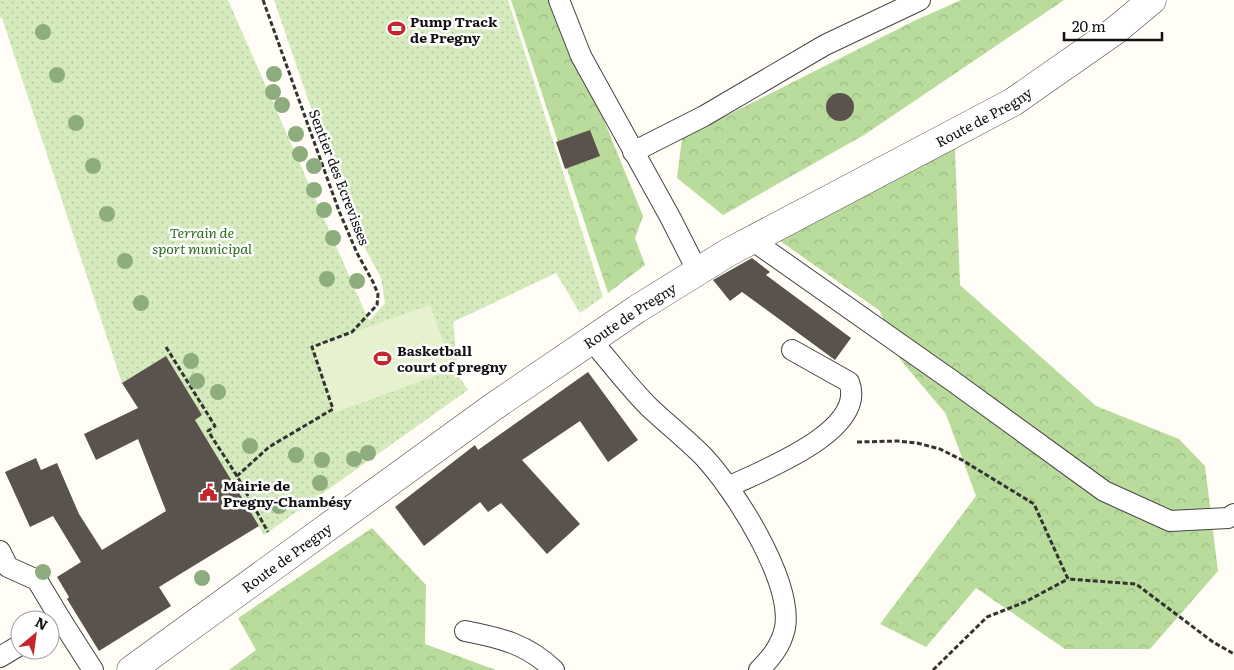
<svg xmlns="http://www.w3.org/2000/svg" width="1234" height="670" font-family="Literata,serif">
<defs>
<pattern id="grass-dots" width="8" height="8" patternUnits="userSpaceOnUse" patternTransform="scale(1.25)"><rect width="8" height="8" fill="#d5ebbd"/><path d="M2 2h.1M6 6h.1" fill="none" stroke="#b6c8a1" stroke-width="1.8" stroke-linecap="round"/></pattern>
<pattern id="forest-crowns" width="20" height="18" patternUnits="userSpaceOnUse" patternTransform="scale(1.25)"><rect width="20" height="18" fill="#b9dc9c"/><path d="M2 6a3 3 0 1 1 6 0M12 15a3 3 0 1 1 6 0" fill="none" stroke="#9ebc85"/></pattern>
</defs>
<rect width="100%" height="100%" fill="#fffdf5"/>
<path fill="url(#grass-dots)" d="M0,0h228l141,321 16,-18 -4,-25 -21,-39 -28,-70 -58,-169h234l95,297 -23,16 -24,-40 -103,49 6,55 9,13 -204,145 -69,-115 7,-5 -36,-59 -44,27 -120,-365h-2z"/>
<g fill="url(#forest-crowns)">
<path d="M511,0h44l88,216 -8,22 10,27 -37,28z"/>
<path d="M961,0h103l-200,135 -141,80 -46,-37 5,-40 232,-117z"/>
<path d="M955,148l5,137 136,121 83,33 26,27 13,105 -68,78h-85l-89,-61 -50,59 -46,-23 96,-128 -30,-82 -47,-56 -19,-47 -100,-70z"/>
<path d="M372,528l54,57 -1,59 71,26h-267l27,-20 -18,-32z"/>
</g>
<path fill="#e6f2cf" d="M430,305l23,64 -119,44 -22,-66z"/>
<g fill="#5a524d">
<circle cx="840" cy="107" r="14"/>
<path d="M590,130l10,26 -35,13 -9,-27z"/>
<path d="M752,258l18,14 -4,3 85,63 -16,22 -93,-68 -12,9 -17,-21z"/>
<path d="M166,356l36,59 -7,5 64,106 -100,61 12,19 -72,45 -32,-52 2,-2 -12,-20 24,-15 -28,-46 -23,11 -25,-55 31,-14 5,12 16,-7 22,51 23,36 64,-39 -28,-72 -42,21 -12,-26 54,-26 -16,-25z"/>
<path d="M588,372l50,68 -30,22 -28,-41 -58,39 58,64 -33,30 -46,-51 -13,9 -8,-10 -56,44 -29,-39 80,-62 3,5z"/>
</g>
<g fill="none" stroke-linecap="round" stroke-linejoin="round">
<defs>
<g id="service">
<path d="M559,0l22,56 89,161 28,55"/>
<path d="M633,152l71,-36 121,-71 95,-45"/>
<path d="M752,240l202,142 150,109 66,30 58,-3 6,-4"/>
<path d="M592,341c19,22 37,46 57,66 18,17 37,32 54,49 32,34 90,125 82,172 -4,18 -14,30 -26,42"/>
<path d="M728,487c33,-16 140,-56 121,-105l-57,-32"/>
<path d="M0,551l8,16 29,13 24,40"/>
<path d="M50,626l11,-6 32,50"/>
<path d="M465,631c36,7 62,13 89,39"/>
<path d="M0,657l20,-12"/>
</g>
<g id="tertiary">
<path id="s1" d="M131,670l362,-263 144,-98 92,-57 284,-150 103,-72 36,-30"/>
</g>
</defs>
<use href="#service" stroke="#444" stroke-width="22"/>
<use href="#tertiary" stroke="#444" stroke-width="29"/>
<g stroke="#333" stroke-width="3" stroke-dasharray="5 2.5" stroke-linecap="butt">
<path d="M263,0l76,211 18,42 16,29 5,12 -1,11 -25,27 -40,15 21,62 -64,38 -32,29 31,56"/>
<path d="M166,347l49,79 -7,5 29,45"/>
<path d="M857,442l41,-1 19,2 23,6 22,11 72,44 34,75 68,5 77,58 21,12"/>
<path d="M933,670l54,-53 38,-15 43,-23"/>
</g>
<use href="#service" stroke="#fff" stroke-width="20"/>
<use href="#tertiary" stroke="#fff" stroke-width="28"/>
</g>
<g fill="#8dad7f">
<circle cx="43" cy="32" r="8"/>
<circle cx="274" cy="74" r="8"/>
<circle cx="57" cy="75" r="8"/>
<circle cx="273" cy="92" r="8"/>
<circle cx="282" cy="105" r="8"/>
<circle cx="76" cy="123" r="8"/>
<circle cx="296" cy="134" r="8"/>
<circle cx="300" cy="154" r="8"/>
<circle cx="93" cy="166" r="8"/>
<circle cx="314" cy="166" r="8"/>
<circle cx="314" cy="190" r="8"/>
<circle cx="324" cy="210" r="8"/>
<circle cx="107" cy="214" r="8"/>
<circle cx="333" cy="238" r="8"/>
<circle cx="125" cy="261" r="8"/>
<circle cx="327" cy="279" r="8"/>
<circle cx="357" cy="281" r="8"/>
<circle cx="141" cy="303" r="8"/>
<circle cx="191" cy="361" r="8"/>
<circle cx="197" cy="381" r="8"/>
<circle cx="218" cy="392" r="8"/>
<circle cx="250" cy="446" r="8"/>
<circle cx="368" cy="453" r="8"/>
<circle cx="296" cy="455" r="8"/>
<circle cx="354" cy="459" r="8"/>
<circle cx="322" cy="460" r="8"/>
<circle cx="320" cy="483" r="8"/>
<circle cx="279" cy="506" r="8"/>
<circle cx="43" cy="572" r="8"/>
<circle cx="202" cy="578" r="8"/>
</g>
<defs>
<symbol id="stadium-bare" viewBox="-9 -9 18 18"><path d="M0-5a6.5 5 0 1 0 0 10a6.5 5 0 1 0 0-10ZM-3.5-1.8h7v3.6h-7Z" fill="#c4262e" stroke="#fff" stroke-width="2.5" paint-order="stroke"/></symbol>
<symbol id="civic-bare" viewBox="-9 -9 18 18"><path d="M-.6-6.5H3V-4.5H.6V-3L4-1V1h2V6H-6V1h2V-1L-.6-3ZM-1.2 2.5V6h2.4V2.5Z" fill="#c4262e" stroke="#fff" stroke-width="2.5" paint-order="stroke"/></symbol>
</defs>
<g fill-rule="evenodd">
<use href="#stadium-bare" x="384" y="16" width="25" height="25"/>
<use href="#stadium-bare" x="370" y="346" width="25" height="25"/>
<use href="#civic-bare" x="196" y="480" width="25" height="25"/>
</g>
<g text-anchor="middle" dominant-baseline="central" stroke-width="5" stroke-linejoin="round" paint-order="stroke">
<g font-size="14" font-weight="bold" fill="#111" stroke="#fff" text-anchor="start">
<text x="410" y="21">Pump Track<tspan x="410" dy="16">de Pregny</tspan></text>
<text x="397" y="350">Basketball<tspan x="397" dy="16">court of pregny</tspan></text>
<text x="223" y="485">Mairie de<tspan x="223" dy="16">Pregny-Chambésy</tspan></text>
</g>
<g font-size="14" fill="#111" stroke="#fff">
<text stroke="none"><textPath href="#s1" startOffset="1018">Route de Pregny</textPath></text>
<text transform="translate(340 177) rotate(69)">Sentier des Ecrevisses</text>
<text stroke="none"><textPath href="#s1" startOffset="612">Route de Pregny</textPath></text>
<text stroke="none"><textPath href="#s1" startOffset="192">Route de Pregny</textPath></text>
</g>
<g font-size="14" font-style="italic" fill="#2f6b1f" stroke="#fff">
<text x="202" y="232">Terrain de<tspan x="202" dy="16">sport municipal</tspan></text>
</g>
</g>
<g transform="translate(35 635) rotate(29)"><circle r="24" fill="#ffffff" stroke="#a0a0a0"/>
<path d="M0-4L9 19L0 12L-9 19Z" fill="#c4262e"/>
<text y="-8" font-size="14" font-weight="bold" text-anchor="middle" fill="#111111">N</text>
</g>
<path d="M1064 32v8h98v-8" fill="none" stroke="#111111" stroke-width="2.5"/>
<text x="1072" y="32" font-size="15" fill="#111111" stroke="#ffffff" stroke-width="4" paint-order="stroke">20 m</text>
</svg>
